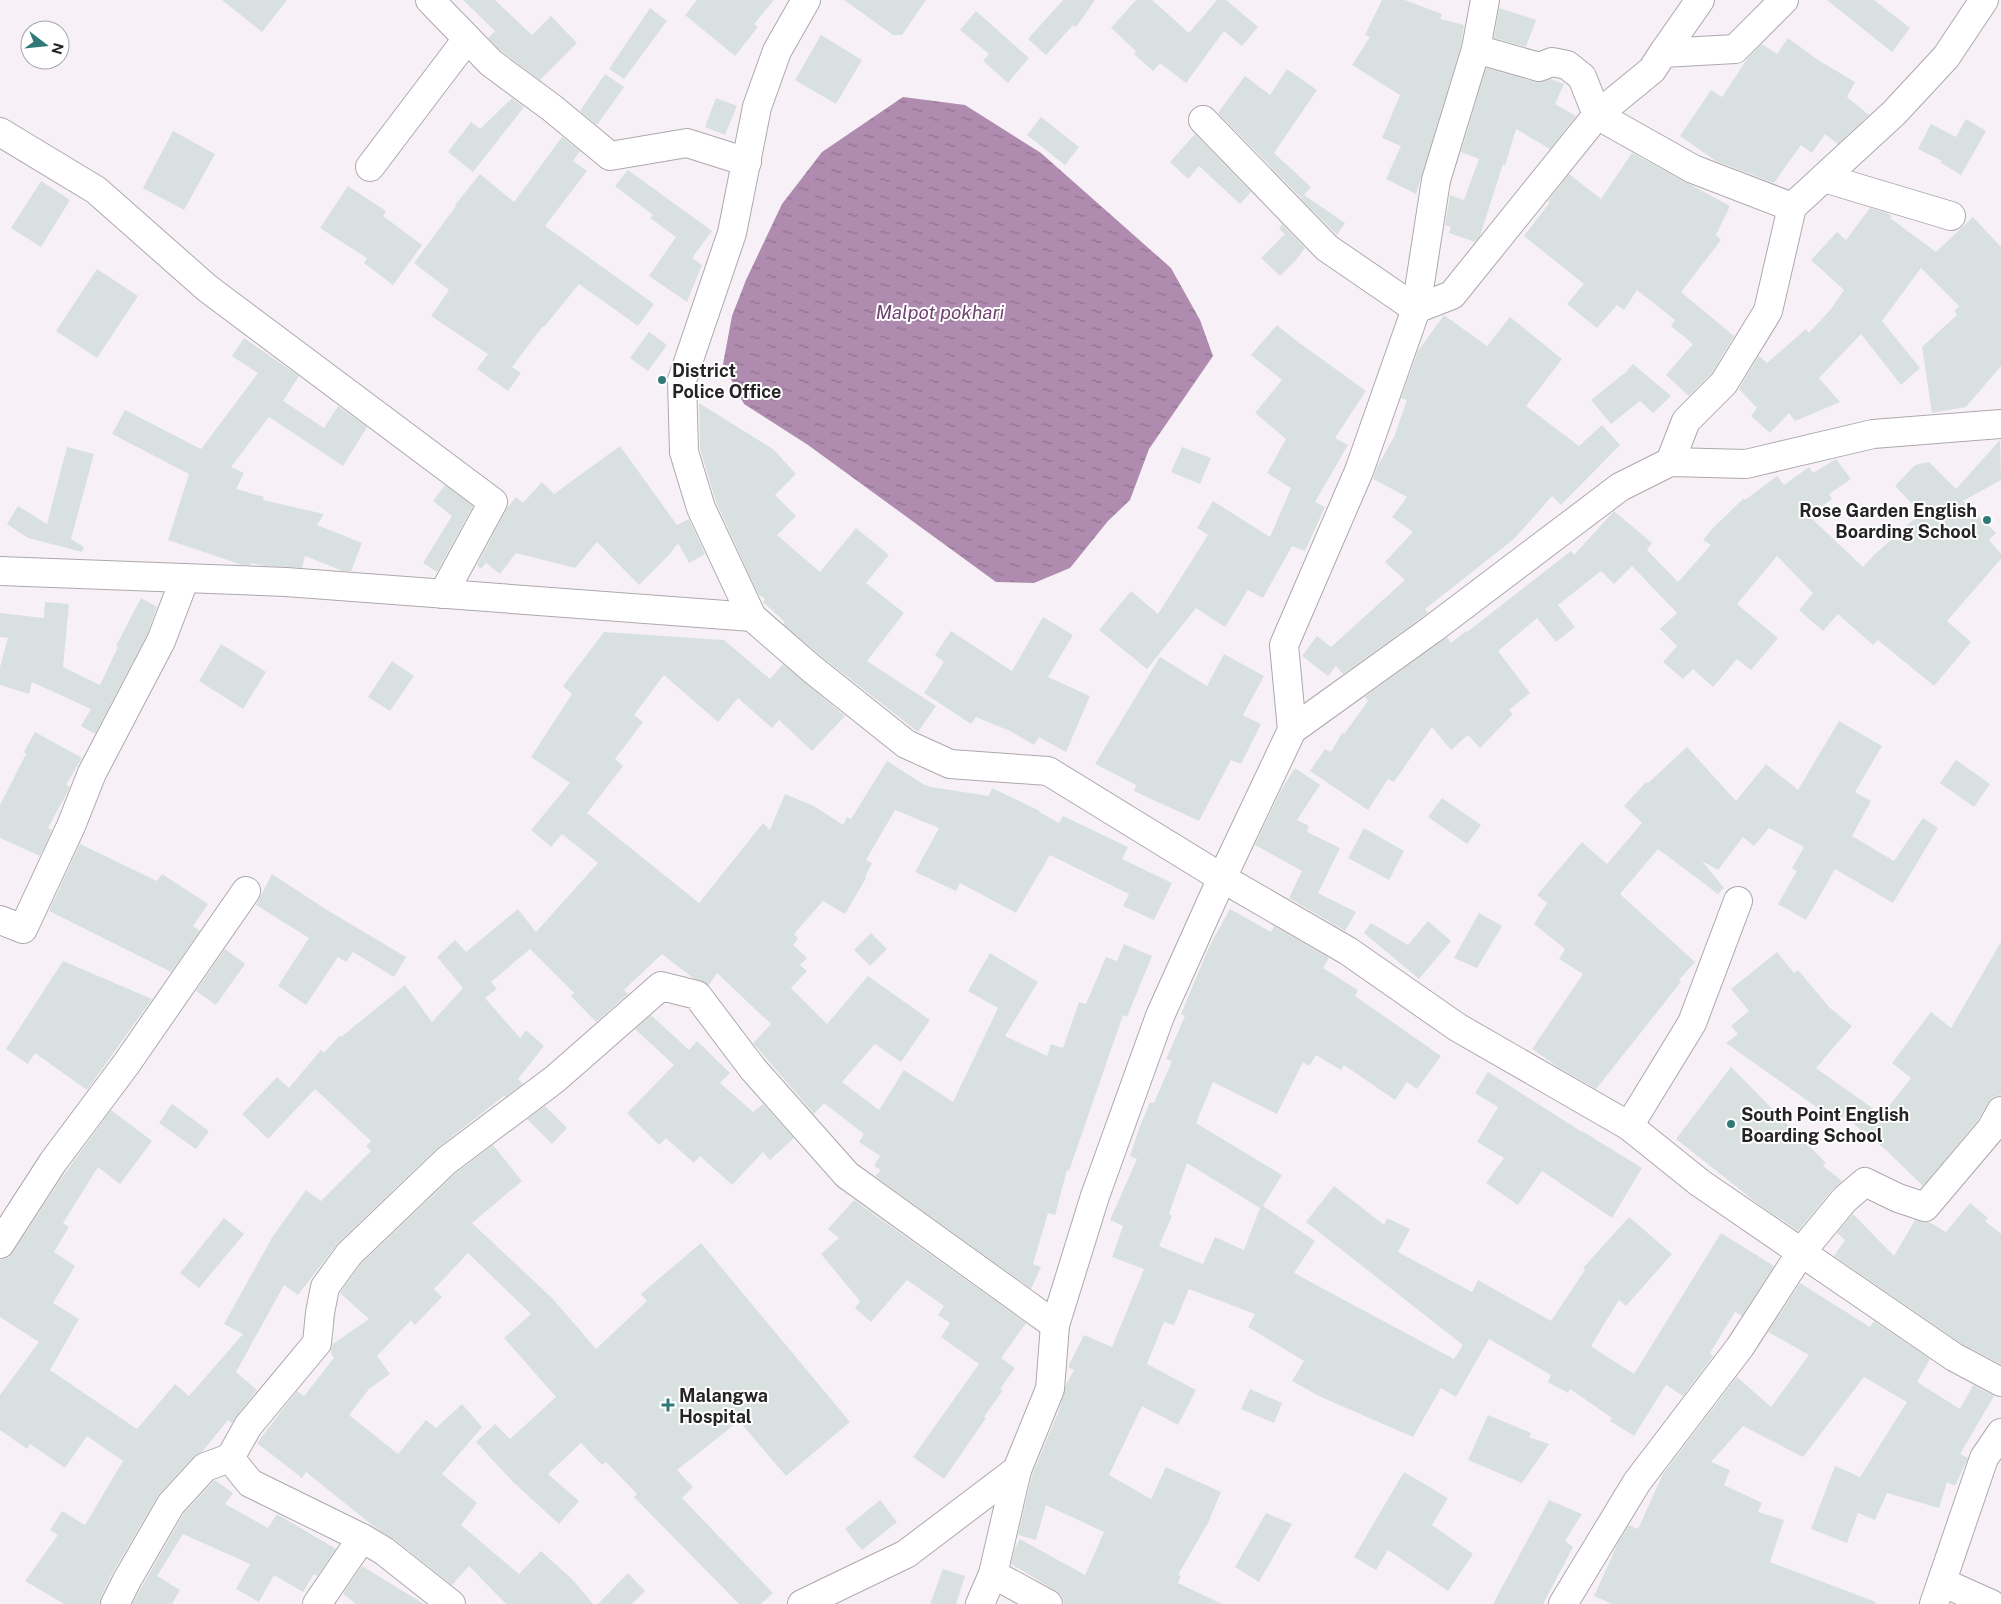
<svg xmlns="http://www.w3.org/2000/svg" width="2001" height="1604" font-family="'Public Sans',sans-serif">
<defs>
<pattern id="water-ripples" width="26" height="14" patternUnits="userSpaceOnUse" patternTransform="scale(1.25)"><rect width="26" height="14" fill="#af8caf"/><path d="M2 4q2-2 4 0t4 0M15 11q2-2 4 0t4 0" fill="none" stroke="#8e728e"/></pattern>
</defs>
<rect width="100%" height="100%" fill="#f7f1f7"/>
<path fill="url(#water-ripples)" d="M903,97l62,8 76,48 130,115 29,52 13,36 -64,93 -19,51 -22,21 -38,47 -36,15 -38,-1 -188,-137 -64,-41 -21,-40 9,-48 14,-36 36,-76 40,-52z"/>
<g fill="#d8e1e0" fill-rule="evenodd">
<path d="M222,0h65l-25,32z"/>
<path d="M463,0h32l37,35 19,-19 26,27 -37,37 -39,-29 -13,-13 7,-7z"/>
<path d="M697,0h77l-20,24 4,3 -23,29 -50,-41z"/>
<path d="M844,0h82l-24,35h-9z"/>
<path d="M1063,0h32l-19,27 -3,-2 -27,30 -18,-16z"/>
<path d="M1136,0h16l37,33 28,-33h9l32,27 -16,19 -18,-15 -38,52 -26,-20 -7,8 -19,-17 2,-3 -25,-23z"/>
<path d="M1382,0h23l37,14 -2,5 24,6 -3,20 -45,149 -30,-15 15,-33 -19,-8 18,-43 -48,-30 18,-28 -5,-2z"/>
<path d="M1827,0h47l36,28 -18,24z"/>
<path d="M650,8l17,13 -43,58 -15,-10z"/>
<path d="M1499,8l37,12 -10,27 -32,-9z"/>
<path d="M976,11l53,47 -21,25 -25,-22 6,-7 -29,-24z"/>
<path d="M821,35l41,25 -26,44 -41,-24z"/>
<path d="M1788,38l30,22 37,22 -8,15 22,18 -31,29 -13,-10 -13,19 -11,-8 -27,38 -58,-22 -36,-25 31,-46 11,7 25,-38 15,-15 15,10z"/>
<path d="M1486,68l49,14 16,-3 13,5 -9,20 21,12 -26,33 -34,-20 -11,37 -2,-2 -23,72 -5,6 -26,-9 2,-6 -6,-2 5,-30 14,5 15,-41 -18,-7z"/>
<path d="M1287,69l30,21 -43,63 37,34 -7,8 41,28 -8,12 -36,-36 3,-4 -3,3 -83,-85 27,-37 25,19z"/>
<path d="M605,74l19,13 -27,38 -17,-14z"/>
<path d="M512,98l12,9 -51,65 -25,-20 23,-30 9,7z"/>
<path d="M716,98l21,8 -12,29 -20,-8z"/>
<path d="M1041,117l38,30 -14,18 -38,-30z"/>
<path d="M1966,119l20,12 -25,44 -20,-12 1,-2 -24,-12 13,-25 25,13z"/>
<path d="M173,131l42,23 -31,56 -41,-22z"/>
<path d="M1195,134l56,58 -11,12 -41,-38 -11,13 -18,-17z"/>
<path d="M562,137l18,14 -7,10 14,10 -42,55 109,78 -16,22 -59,-42 -35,43 -1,-1 -31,41 9,6 -13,18 -31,-22 11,-15 -57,-38 18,-26 -35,-27 42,-57 -1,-1 25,-31 34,28z"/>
<path d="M1632,153l98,53 -14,29 5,5 -40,52 53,44 -22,37 -23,23 -23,-21 27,-31 -22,-18 4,-6 -38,-30 -13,20 -7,-5 -20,23 -30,-24 17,-20 -60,-48 26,-34 -2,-1 21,-27 32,25z"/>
<path d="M628,170l84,61 -20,27 10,7 -15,37 -38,-26 27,-39 -26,-19 3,-3 -38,-29z"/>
<path d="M41,181l29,19 -29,47 -30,-19z"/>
<path d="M348,186l38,25 -3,5 39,29 -29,40 -29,-22 3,-5 -47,-30z"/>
<path d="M1870,208l17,5 5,3 -2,2 46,34 37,-35 28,30v119l-35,41 -34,6 -10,-66 35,-32 -3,-4 5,-5 -38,-38 -39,53 38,47 -19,17 -40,-51 -42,44 21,24 -45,19 -6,-8 -19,20 -19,-17 6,-8 -18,-19 20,-33 8,7 39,-34 3,4 22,-24 13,-19 -33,-30 26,-28 9,8z"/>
<path d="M1282,224l23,24 -9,12 -16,16 -19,-18 24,-24 -6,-5z"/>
<path d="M97,269l41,27 -41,62 -41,-27z"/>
<path d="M1444,315l43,31 23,-29 52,42 -36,47 53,40 23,-21 18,20 -59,60 -9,-9 -38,43 -89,70 3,4 -85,61 -7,-8 -8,10 -26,-20 15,-20 14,11 74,-67 -20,-18 28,-30 -21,-15 15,-20 -34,-18 4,-12 17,-30 13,-37 -6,-2 17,-47z"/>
<path d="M1277,325l17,14 72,52 -31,47 13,7 -33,57 10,5 -20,44 -13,-5 -29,52 -15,-8 -23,37 -29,-19 -49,61 -48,-39 32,-39 27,23 50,-79 -11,-7 16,-27 57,36 21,-49 -24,-15 19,-34 -31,-26 27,-33 -31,-25z"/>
<path d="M649,332l18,13 -19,26 -18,-13z"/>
<path d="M244,338l55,38 -16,25 41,27 14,-22 29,21 -24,39 -74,-49 -38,50 13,6 -8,16 28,8 -1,3 61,14 -7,11 45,18 -11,28h-8l-38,-15 -3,12 -38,-2 -13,-3 -1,2h-8l-74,-25 21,-66 -77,-40 13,-24 76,39 57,-76 -26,-17z"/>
<path d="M1633,364l38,32 -18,17 -13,-12 -29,23 -20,-24 35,-28z"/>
<path d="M699,403l74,46 23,25 -21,21 21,21 -19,19 43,37 36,-44 33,27 -23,28 38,30 -37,48 69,45 -18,26 -96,-75 -39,-33 2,-2 -22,-20 2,-3 -7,-5 -42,-92 -16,-53z"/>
<path d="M2000,440l1,40 -38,21 33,32 -7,7 12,14v5l-54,62 24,21 -37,44 -56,-46 -5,5 -35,-31 -15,17 -24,-21 14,-17 -36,-37 -40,48 41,34 -27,32 -14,-11 -24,28 -20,-18 -10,10 -20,-17 14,-16 -17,-17 17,-16 -45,-47 -18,18 -13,-13 -43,34 17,22 -19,15 -19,-24 -39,33 32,42 -21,17 4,4 -33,34 -12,-13 -17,15 -19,-23 -38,55 -6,-3 -20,31 -58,-39 15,-22 6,3 11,-19 2,1 24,-33 -3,-4 82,-60 4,6 15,-12 1,1 104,-81 3,4 40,-44 38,32 -5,7 31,32 33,-37 -8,-5 9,-11 32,-31 1,2 32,-24 7,9 25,-18 4,6 23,-14 15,20 -22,15 3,5 -23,17 54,51 12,-13 46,-41 -26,-27 20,-21 14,-3 27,27z"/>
<path d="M620,446l57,79 12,-6 16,35 -16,9 -11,-20 -9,12 -30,30 -42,-43 -22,26 -59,-15 -16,21 -14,-11 -5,6 -4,-4 30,-57 9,-11 7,6 19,-21 12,12z"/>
<path d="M67,447l27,7 -23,85 13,8 -2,5 -54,-14 -21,-14 11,-18 29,18z"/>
<path d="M1182,447l29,11 -11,26 -29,-12z"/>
<path d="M445,485l28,21 -36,66 -14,-9 29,-47 -19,-15z"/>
<path d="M141,598l16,9 -10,28 -52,99 -14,-8 10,-17 -59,-27 -3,12 -29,-9v-18l8,-29 -8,-1v-24l44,5 1,-16 24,2 -6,63 37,18 18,-38 -2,-1z"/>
<path d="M1043,617l30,18 -25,42 42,19 -24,56 -27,-15 -5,8 -24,-14 -34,-14 -5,7 -47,-31 20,-31 -9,-7 16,-24 61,40z"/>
<path d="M604,632l120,8 46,39 13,-15 62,52 -33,35 -33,-31 -7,8 -34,-30 -20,24 -54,-47 -30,40 9,7 -28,37 8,7 -36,47 112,90 64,-80 7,7 15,-36 29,12 29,19 4,-8 4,2 36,-58 36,23 8,3 58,9 3,-8 48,23 -1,1 20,11 4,-7 65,31 -6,12 50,24 -18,37 -31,-14 6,-12 -79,-39 -34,58 -56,-30 -4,8 -41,-19 24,-44 -44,-18 -29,50 6,3 -7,14 1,1 -21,36 -22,-13 -29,33 4,5 -5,6 14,13 -7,7 7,6 -16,17 36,36 41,-48 62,44 -29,42 -26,-18 -33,38 37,28 25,-40 49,32 45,-94 -30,-17 22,-38 48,29 -33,54 42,20 4,-12 12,4 16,-46 7,2 20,-47 11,4 7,-17 28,12 -25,61 -4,-2 -54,156 -2,-1 -12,45 -7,-2 -15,51 8,3 -10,22 -156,-113 6,-6 -7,-4 6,-10 -21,-14 5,-8 -40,-31 -10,11 -61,-71 18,-19 -54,-51 -8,12 -16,-7 -31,-24 -38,36 4,4 -32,28 -25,-26 3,-3 -44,-44 -39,33 6,7 -12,9 35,40 6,-8 18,16 -26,33 5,5 -18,13 -1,-1 -69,54 -97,93 -40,52 -14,-10 -48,87 21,18 -25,33 -4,-3 -26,32 -8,4 -35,38 -46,78 -12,25 -1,7h-36l-39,-23 33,-46 -8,-5 12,-19 23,14 38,-64 -36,-25 -22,32 -35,-24 -3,5 -27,-19v-35l39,-53 -39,-25v-57l8,-2 5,-6 50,-76 48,-66 41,31 -32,43 -22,-17 -35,56 6,4 -15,25 21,14 -22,37 26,16 -29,51 87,59 38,-45 14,12 54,-62 -19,-10 49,-88 33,-46 15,11 50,-50 -5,-5 5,-5 -56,-52 -47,50 -26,-25 35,-37 12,11 32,-38 3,3 16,-18 1,2 64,-52 27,37 31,-34 -26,-31 18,-17 11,12 52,-43 18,23 62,-69 -36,-29 -11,13 -20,-17 39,-47 -39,-26 41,-63 -9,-8z"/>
<path d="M221,644l45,28 -23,37 -44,-28z"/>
<path d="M1224,654l40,22 -21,39 18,9 -20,40 -10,-4 -32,61 -65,-30 2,-6 -41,-21 65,-107 47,29z"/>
<path d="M392,661l22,15 -24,35 -22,-14z"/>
<path d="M1839,721l43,25 -27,46 16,9 -19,35 42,25 29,-43 15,10 -45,75 -58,-34 -29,51 -28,-16 19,-33 -5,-3 12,-21 -35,-19 -15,18 -11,-9 -25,33 -16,-9 22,27 -6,6 -60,-45 -38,45 75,68 -16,18 2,2 -85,107 -38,-22 -26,-18 51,-75 -24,-15 6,-10 -31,-25 13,-21 -10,-8 45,-53 25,22 35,-41 -18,-17 22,-24 2,1 39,-36 49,54 30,-37 32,26z"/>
<path d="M35,732l47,26 -16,27 4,2 -22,41 4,2 -12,26 -40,-18v-33l26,-51 -2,-2z"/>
<path d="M1956,760l34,24 -16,23 -34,-24z"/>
<path d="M1295,768l25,17 -23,35 12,6 -2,6 33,16 -22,45 38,19 -11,19 -56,-33 13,-27 -47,-26 26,-55z"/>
<path d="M1442,798l39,27 -14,19 -39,-27z"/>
<path d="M1364,828l40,23 -15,29 -41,-22z"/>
<path d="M80,844l77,37 5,-7 46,30 -15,22 7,5 -29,41 -122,-61z"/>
<path d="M272,874l55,36 79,47 -12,20 -41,-25 -7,10 -8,-5 -32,48 -28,-19 31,-48 -53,-33z"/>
<path d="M1230,909l41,23 3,-6 55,32 -6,10 35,22 -3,6 86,60 -24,33 -10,-7 -12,18 -51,-35 -3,5 -25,-15 -7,11 -6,-4 -26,52 -64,-32 -17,41 86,52 -19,31 52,35 -21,32 160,86 9,-14 -157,-123 28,-36 50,39 3,-7 23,11 -12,23 74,40 6,-12 73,41 34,-51 -2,-2 46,-51 43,37 -46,52 -7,-6 -27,44v3l42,27 87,-141 53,33 -32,50 -7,-4 -25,41 3,3 -30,40 -17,-11 -32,51 -24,-15 2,-3 -42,-29 -2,4 -20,-11 3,-7 -62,-36 -33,58 -15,-9 -28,49 -92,-40 -29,-16 12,-20 -56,-34 7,-13 -66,-25 -15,36 -10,-3 -17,42 49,26 -18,35 -36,-19 -33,69 42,24 15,-32 55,25 -13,31 -30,52 3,1 -3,7 44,21h-158l-2,-8 -6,-5 -45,-27 4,-16 5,-9 65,36 19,-43 -58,-27 -10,35 -18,-5 14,-60 26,-62 8,-28 8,-15 -6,-3 16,-32 28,12 32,-78 -32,-12 11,-31 -13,-6 27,-61 -7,-3 10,-30 10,-24 4,1 18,-42 -6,-2 19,-43 -4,-2 28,-67zM1187,1163l73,45 -16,42 -29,-13 -12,27 -44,-18 13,-30 -3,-2z"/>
<path d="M1479,913l23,13 -25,42 -23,-10z"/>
<path d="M1428,921l23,20 -32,38 -55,-46 7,-10 37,22z"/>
<path d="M871,933l16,16 -17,17 -16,-16z"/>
<path d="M2001,942v153l-8,2 -5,6 -10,17 -55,66 -37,-36 -42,-34 -5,7 -113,-80 12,-9 -7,-8 18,-15 -18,-22 46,-37 17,21 4,-3 31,37 23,19 -36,42 66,47 29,-37 -19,-15 39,-51 20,16z"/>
<path d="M225,949l20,15 -29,41 -20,-14z"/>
<path d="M63,961l89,38 -65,91 -52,-37 -7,11 -22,-15z"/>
<path d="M651,1015l38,35 8,-9 33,32 -10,10 33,29 10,-8 31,34 -24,22 -7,-8 -31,33 -32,-29 -6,7 -28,-25 -7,7 -32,-32 47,-48 -39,-36z"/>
<path d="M1731,1067l95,96 -3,3 19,15 -9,8 -35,42 -41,-28 -81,-64z"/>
<path d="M1488,1072l94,60v-1l60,37 -30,50 -70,-47 -24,34 -32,-22 18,-25 -27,-16 21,-35 -23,-14z"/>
<path d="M172,1104l37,27 -13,18 -37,-26z"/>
<path d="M545,1106l22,22 -15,16 -25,-25z"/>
<path d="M493,1145l29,36 -50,42 80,75 44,51 51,-48 -6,-7 60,-51 149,179 -64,54 -47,-55 -62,49 16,17 -11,11 91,95 -12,11h-22l-105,-107 3,-3 -31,-32 -4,3 -21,-22 -33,31 31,27 -20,23 -46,-42 -37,-40 19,-18 15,15 46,-42 -52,-59 27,-24 -63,-61 -34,36 8,8 -27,28 -4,-5 -34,36 13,18 -21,15 -20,26 49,39 28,-34 10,8 26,-24 20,23 -40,47 35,29 -16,22 58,49 22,-23 31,28 21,25h-87l-37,-38 -17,19 -58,-46 -17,-10 -71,-57 -4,6 -45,-35 40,-52 7,5 30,-38 -4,-6 3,-8 36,-25 -29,-26 21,-29 95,-91z"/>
<path d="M854,1200l172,123 -25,35 14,10 -15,21 3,1 -19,27 2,1 -42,61 -31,-22 66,-93 -38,-27 9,-14 -12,-8 6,-9 -37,-26 -36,42 -16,-14 5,-7 -39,-47 18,-16 -11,-9z"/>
<path d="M1970,1203l18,15 -3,3 16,13v130l-39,-20 -128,-88 11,-16 -8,-7 16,-19 41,42 21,-36 14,2 17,10z"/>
<path d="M224,1218l20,16 -45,54 -19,-15z"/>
<path d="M1800,1283l70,44 4,-6 56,38 -13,23 43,27 13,-24 21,11 -34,58 8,4 -13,28 -8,-4 -8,26 -52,-15 -12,27 -17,-7 -11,30 -36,-14 24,-63 25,11 47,-75 -43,-25 -61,80 -60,-31 -32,36 19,8 -6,15 38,18 -4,9 26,8 -14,42 106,40v2h-264l-18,-8 24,-53 11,-18 9,4 25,-55 74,-97 34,30 38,-52 -41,-23z"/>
<path d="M1250,1389l32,14 -8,20 -33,-14z"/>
<path d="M1488,1415l43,18 -2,4 20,7 -27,39 -54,-23z"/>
<path d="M1404,1472l44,26 -16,27 41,29 -25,37 -60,-41 -12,20 -22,-13z"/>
<path d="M215,1480l18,13 -8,11 43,24 9,-14 59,35 -19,27 -3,-2 -11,18 -29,-17 -15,27 -23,-13 14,-25 -67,-30 -26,42 23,14 -8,14h-40l52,-91z"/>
<path d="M880,1500l17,22 -35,28 -17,-21z"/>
<path d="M1549,1500l33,14 -17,27 8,6 -30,57h-50z"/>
<path d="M1266,1513l26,11 -33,58 -24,-15z"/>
<path d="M362,1566l62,38h-68l-13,-10z"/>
<path d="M943,1569l22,7 -9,28h-26z"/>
<path d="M628,1573l17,18 -13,13h-34z"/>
</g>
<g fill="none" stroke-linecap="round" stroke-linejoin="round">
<defs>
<g id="street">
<path d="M430,0l61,63 61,45 58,48 77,-13 60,19"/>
<path d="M1476,49l63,18 13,-5 15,3 15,12 15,38 96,54 99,38"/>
<path d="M1663,53l37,-53"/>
<path d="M1203,120l124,128 89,61 36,-14 145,-180 55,-45 11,-17 72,-4 49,-49"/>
<path d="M0,132l96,58 111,98 286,214 -50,92"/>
<path d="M370,167l97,-128"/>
<path d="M1824,178l127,38"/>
<path d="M2001,424l-128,10 -127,30 -76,-2 -50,25 -189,143 -139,100 -70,148 126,73 109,76 172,99 71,57 254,174 47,25"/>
<path d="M1670,462l16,-41 38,-38 44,-72 24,-104 102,-94 52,-56 38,-57"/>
<path d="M752,617l-51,-109 -17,-56 -2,-72 50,-147 25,-126 20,-56 29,-51"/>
<path d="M1292,730l-8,-85 75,-174 57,-162 20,-129 40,-131 9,-49"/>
<path d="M0,920l23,9 48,-103 21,-53 69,-132 24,-63"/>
<path d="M1629,1126l63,-103 46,-122"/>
<path d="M0,1244l53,-82 74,-99 119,-172"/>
<path d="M993,1574l55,30"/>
<path d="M1942,1582l49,22"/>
<path d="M115,1604l12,-24 44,-76 34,-37 25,-9"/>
<path d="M317,1604l45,-66"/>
<path d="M451,1604l-67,-53 -22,-13 -112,-55 -20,-25 18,-32 69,-83 3,-30 5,-26 24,-33 97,-93 109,-82 106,-93 36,9 56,74 94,106 208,150"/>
<path d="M802,1604l104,-50 111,-84"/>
<path d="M1563,1604l74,-122 103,-135 62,-96 43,-52 20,-17 33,16 27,9 66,-78 10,-18"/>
<path d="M1934,1604l50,-146 17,-25"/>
</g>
<path id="primary" d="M0,571l286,11 466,35 60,52 94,75 44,20 98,7 174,107 -62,138 -65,180 -40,129 -5,64 -33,81 -24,104 -13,30"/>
</defs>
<use href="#street" stroke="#aea8ad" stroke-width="30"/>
<use href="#primary" stroke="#aea8ad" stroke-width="30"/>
<use href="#street" stroke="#fff" stroke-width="28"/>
<use href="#primary" stroke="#fff" stroke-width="28"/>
</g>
<g fill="#307976" stroke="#fff" stroke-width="2">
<circle cx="662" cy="380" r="5"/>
<circle cx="1987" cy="520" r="5"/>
<circle cx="1731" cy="1124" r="5"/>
<path d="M665.5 1397.5h5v5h5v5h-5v5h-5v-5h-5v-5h5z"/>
</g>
<g text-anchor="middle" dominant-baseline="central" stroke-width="4" stroke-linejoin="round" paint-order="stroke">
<g font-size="18" font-weight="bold" fill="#252325" stroke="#fff" text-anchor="start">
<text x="672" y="370">District<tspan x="672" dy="21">Police Office</tspan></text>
<text x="1977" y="510" text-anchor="end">Rose Garden English<tspan x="1977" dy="21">Boarding School</tspan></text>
<text x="1741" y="1114">South Point English<tspan x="1741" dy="21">Boarding School</tspan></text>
<text x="679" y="1395">Malangwa<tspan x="679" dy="21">Hospital</tspan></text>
</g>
<g font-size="19" font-style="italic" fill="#714171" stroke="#fff">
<text x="940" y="312">Malpot pokhari</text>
</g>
</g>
<g transform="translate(45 45) rotate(106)"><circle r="24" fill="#ffffff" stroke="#a8a7a8"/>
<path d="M0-4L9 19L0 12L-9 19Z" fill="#307976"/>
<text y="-8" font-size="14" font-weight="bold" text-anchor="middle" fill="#252325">N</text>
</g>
</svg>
